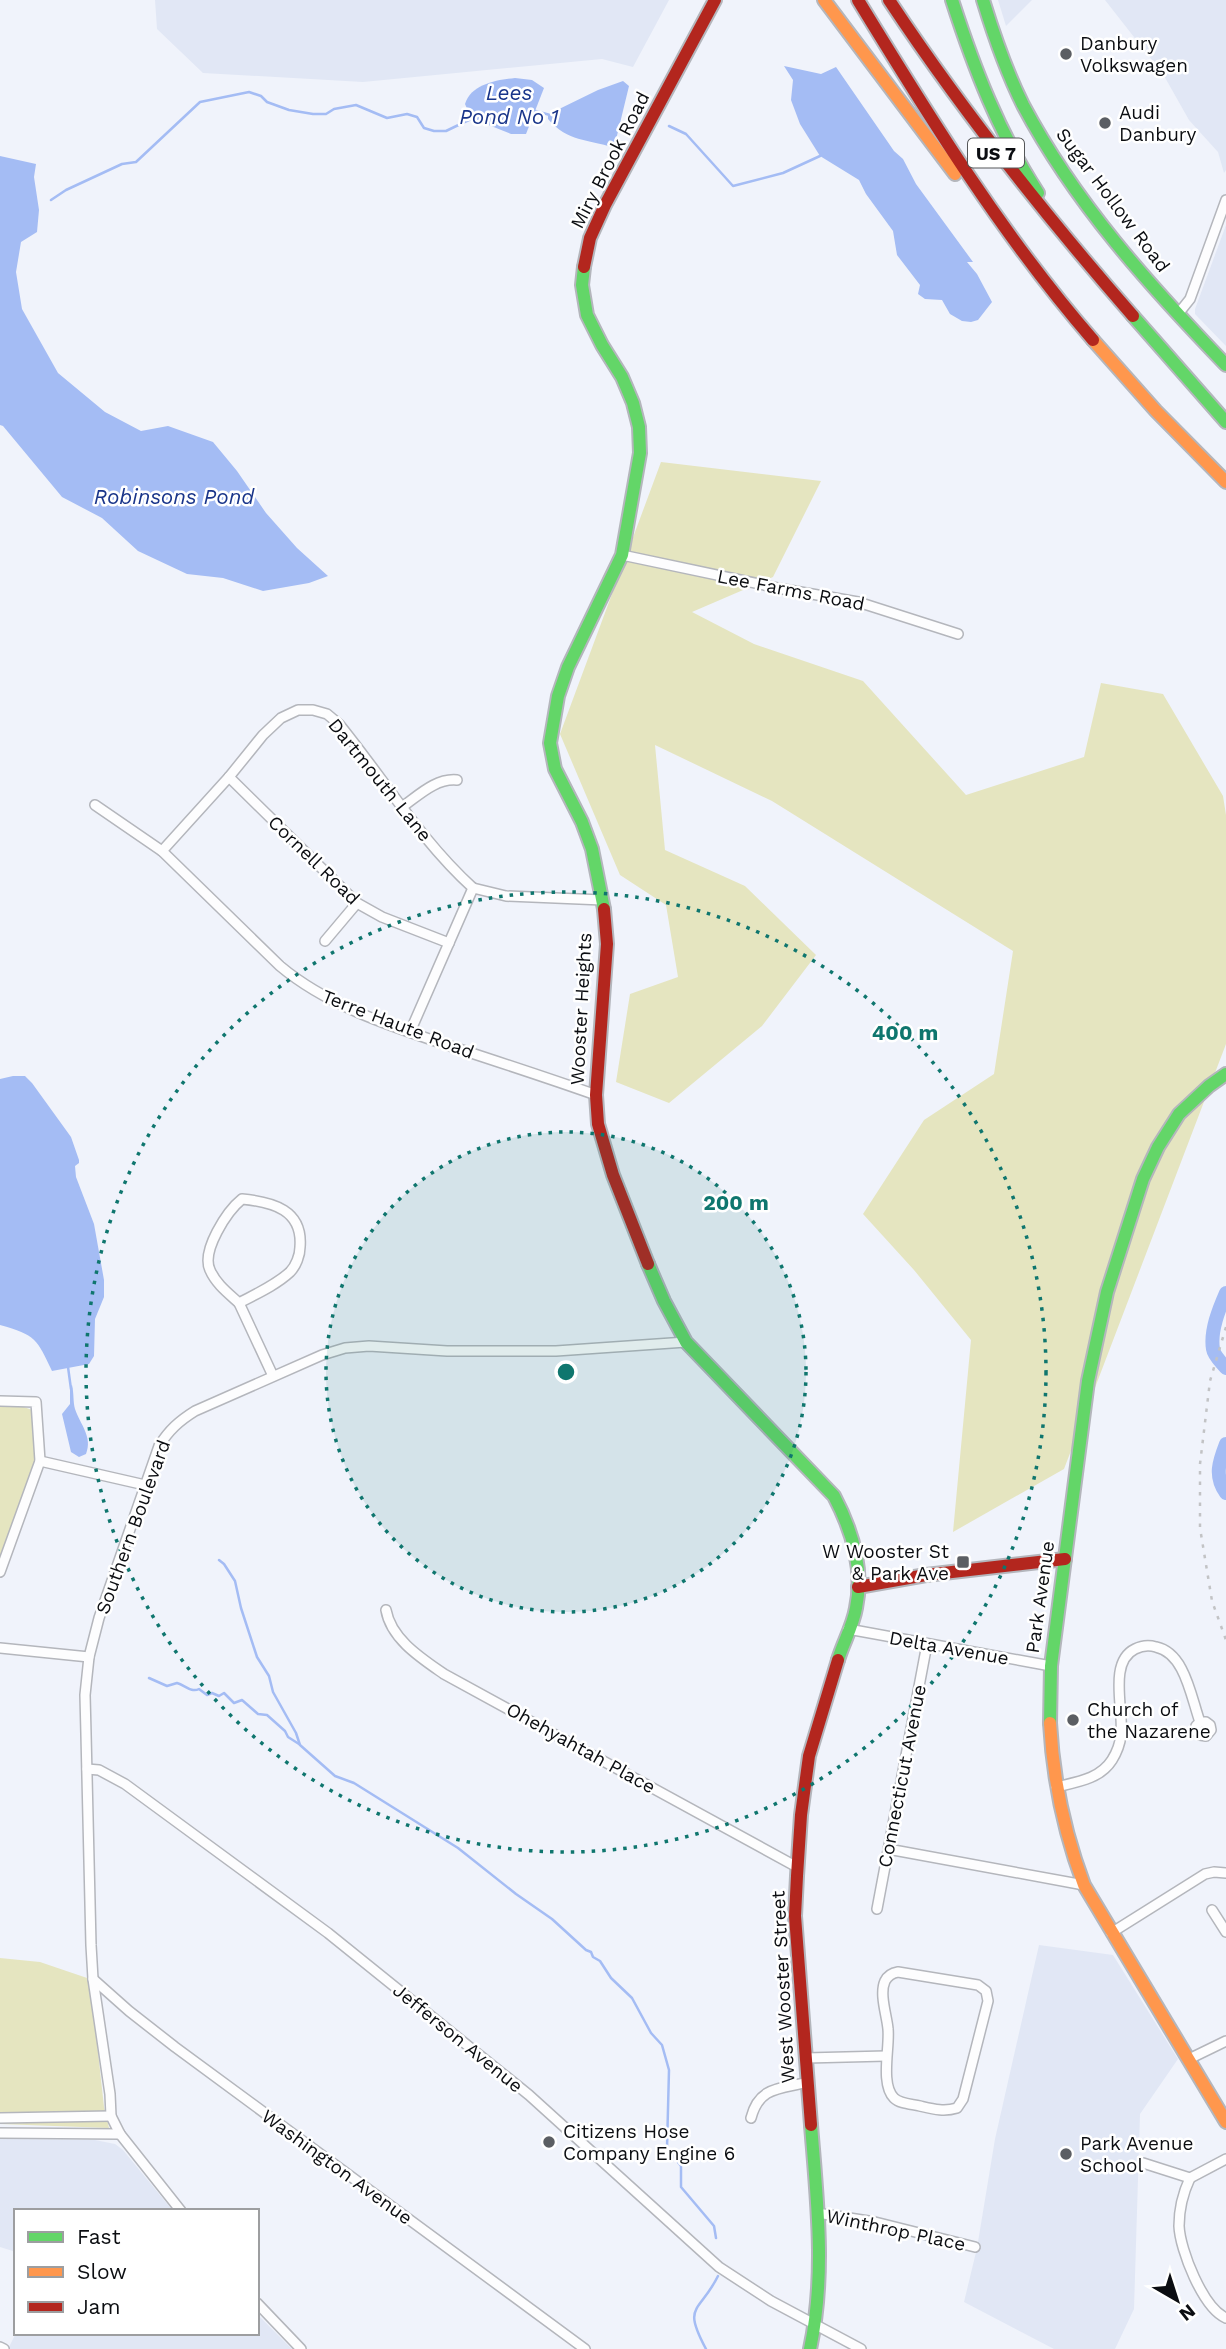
<svg xmlns="http://www.w3.org/2000/svg" width="1226" height="2349" font-family="'Work Sans',sans-serif">
<rect width="100%" height="100%" fill="#f0f3fb"/>
<g fill="#e1e7f5">
<path d="M155,0h514l-36,67 -31,-8 -239,23 -160,-9 -46,-44z"/>
<path d="M998,0h34l-26,26z"/>
<path d="M1105,0h121v170l-2,3 -6,-21 -29,-32 -26,-46z"/>
<path d="M1226,225v121l-31,-32v-5z"/>
<path d="M1039,1945l74,10 65,104 -38,55 -6,195 -19,40h-61l-90,-47 13,-54 18,-109z"/>
<path d="M0,2139l95,1 20,4 8,6 50,61h-157v41l-16,-5z"/>
<path d="M257,2314l35,35h-284l8,-16h241z"/>
</g>
<g fill="#e5e5c0">
<path d="M661,462l160,19 -48,96 -81,35 62,32 109,37 103,114 118,-38 17,-74 62,11 60,102 3,19v229l-162,425 -111,63 18,-192 -57,-70 -51,-56 61,-94 70,-46 19,-123 -241,-150 -117,-56 10,105 80,36 71,69 -54,71 -93,77 -53,-21 14,-88 48,-17 -12,-72 -46,-30 -60,-141z"/>
<path d="M0,1406h21l14,5 4,55 -39,109z"/>
<path d="M0,1958l40,4 50,17 14,128 5,21 -109,-4z"/>
</g>
<g fill="#a4bcf4">
<path d="M784,66l37,8 15,-7 58,84 9,8 13,25 57,78h-6l10,12 15,28 -14,18 -7,2 -9,-1 -12,-7 -8,-14 -17,-1 -7,-5 2,-9 -23,-30 -4,-24 -27,-37 -7,-14 -39,-24 -20,-32 -9,-24 2,-20z"/>
<path d="M515,78l17,2 12,8 -18,46h-15l-40,-16 -6,-14c6,-20 32,-24 50,-26z"/>
<path d="M623,81l6,5 -15,62c-28,-10 -45,-5 -66,-29v-3l5,-4 45,-22z"/>
<path d="M0,156l36,8 -2,13 5,33 -2,22 -16,10 -5,30 6,37 36,64 47,39 36,19 27,-5 45,16 24,29 29,42 31,35 31,28 -19,7 -46,8 -40,-13 -36,-4 -49,-23 -36,-33 -40,-21 -59,-71 -3,-1z"/>
<path d="M13,1076h12l7,7 39,54 8,23v3l-4,3 1,11 18,47 10,56v17l-9,22 -1,37 -5,8 -37,7c-15,-32 -16,-36 -52,-46v-246z"/>
<path d="M72,1385c2,8 1,17 3,24 5,15 18,28 11,45l-7,3 -8,-5 -9,-38 8,-10v-17z"/>
</g>
<g fill="none" stroke-linecap="round" stroke-linejoin="round">
<g stroke="#a4bcf4" stroke-width="2.5">
<path d="M532,110l18,5"/>
<path d="M669,126l17,8 47,52 50,-13 37,-17"/>
<path d="M51,200l15,-10 56,-26 14,-2 64,-60 49,-10 12,4 6,6 22,8 24,4h13l8,-5 22,-4 31,13 20,-4 10,3 7,11 10,3h12l27,-13"/>
<path d="M68,1367l3,22"/>
<path d="M219,1560l5,4 11,17 6,27 16,49 12,19 4,16 23,41 4,12 35,31 19,7 104,65 58,46 36,25 34,31 5,2 2,5 7,4 11,17 21,20 19,35 11,12 7,25 -2,78 14,18v21l33,39 2,12"/>
<path d="M149,1678l18,8 10,-3c8,2 14,10 22,6l8,6 5,-2 7,3 5,-3 10,10 8,-3 16,14 9,1 18,16 3,6 11,7"/>
<path d="M706,2349c-24,-45 -7,-35 12,-73"/>
</g>
<g stroke="#a4bcf4" stroke-width="14">
<path d="M1226,1293c-7,16 -16,38 -13,56 1,7 9,14 13,19"/>
<path d="M1226,1444c-7,18 -12,32 0,49"/>
</g>
<defs>
<g id="street">
<path d="M1178,314l12,-15 36,-99"/>
<path d="M622,555l161,34 75,13 100,32"/>
<path d="M229,777l128,126 25,14 67,26"/>
<path d="M95,805l67,46 118,115c50,42 117,62 179,83 46,15 92,30 137,46"/>
<path d="M402,807c17,-12 34,-29 55,-27"/>
<path d="M162,851l67,-74 34,-42 18,-17 17,-8h15l14,4 12,10c44,54 82,117 134,164"/>
<path d="M325,941l32,-38"/>
<path d="M410,1032l63,-144 33,8 97,4"/>
<path d="M242,1199c31,3 61,11 58,48 0,8 -4,19 -10,25 -14,13 -34,22 -51,31 -11,-10 -23,-19 -29,-33 -9,-19 17,-59 32,-71z"/>
<path d="M239,1303l34,73"/>
<path d="M0,1401l36,1 4,59 -40,111"/>
<path d="M40,1461l105,24"/>
<path d="M386,1610c5,29 35,48 58,64l353,193"/>
<path d="M848,1629l203,37"/>
<path d="M0,1648l89,9"/>
<path d="M87,1769l12,1 26,14 203,149 201,162 190,172 52,34 90,48"/>
<path d="M1056,1787c21,-5 44,-8 56,-27 5,-8 8,-16 9,-25 3,-25 -13,-73 14,-86 6,-3 14,-4 21,-2 29,6 35,50 44,75l-4,4v5l4,4 6,1 5,-6 -1,-5 -4,-3h-6"/>
<path d="M888,1849l196,36"/>
<path d="M877,1909l50,-265"/>
<path d="M1212,1910l14,22"/>
<path d="M1111,1933l94,-59 9,-2 12,1"/>
<path d="M898,1972l80,13 8,6 2,10 -25,98 -6,9c-13,4 -24,1 -37,-2 -8,-2 -20,-2 -26,-8 -14,-14 -4,-51 -6,-69 -1,-13 -9,-35 -3,-48 3,-6 7,-8 13,-9z"/>
<path d="M93,1979l36,32 46,36 410,302"/>
<path d="M806,2058l80,-2"/>
<path d="M1189,2059l37,-18"/>
<path d="M0,2118l111,-2"/>
<path d="M751,2118c8,-32 30,-29 57,-36"/>
<path d="M0,2133l120,1"/>
<path d="M1143,2163l47,15 36,-19"/>
<path d="M1190,2178c-7,15 -11,31 -11,48 1,24 24,82 47,92"/>
<path d="M181,2211l-61,-77 -9,-18 -1,-22 -17,-115 -2,-34 -5,-211 -1,-39 4,-38 10,-39 60,-172c10,-16 20,-25 36,-35l127,-56 23,-7 24,-2 78,5h109l130,-9"/>
<path d="M817,2213l58,9 100,25"/>
<path d="M257,2303l44,46"/>
<path d="M0,2347l4,2"/>
</g>
<g id="fast">
<path d="M952,0c22,68 47,133 86,193"/>
<path d="M983,0c11,36 23,71 40,105 52,98 126,180 203,260"/>
<path d="M584,267l-2,18 5,30 15,30 20,32 11,26 6,24 1,26 -18,102 -54,112 -10,29 -8,47 5,26 27,53 10,27 12,60"/>
<path d="M1133,316l93,106"/>
<path d="M648,1264l16,37 22,41 148,154c18,34 30,74 22,112 -3,18 -13,35 -18,52"/>
<path d="M1050,1723l1,-57 37,-285 19,-89 36,-113 15,-32 21,-33 30,-28 17,-12"/>
<path d="M810,2349c16,-74 7,-149 1,-224"/>
</g>
<g id="slow">
<path d="M824,0l131,174"/>
<path d="M1093,340l63,71 70,71"/>
<path d="M1050,1723c3,56 14,109 34,162l142,237"/>
</g>
<g id="jam">
<path d="M858,0c72,118 144,235 235,340"/>
<path d="M889,0c74,112 156,215 244,316"/>
<path d="M584,267l6,-29 15,-33 110,-205"/>
<path d="M604,909l3,35 -11,151 2,29 15,51 35,89"/>
<path d="M858,1587l68,-12 139,-16"/>
<path d="M811,2125l-16,-209 2,-40 4,-61 8,-59 29,-96"/>
</g>
</defs>
<use href="#street" stroke="#b4b6bc" stroke-width="12"/>
<use href="#fast" stroke="#b4b6bc" stroke-width="16"/>
<use href="#slow" stroke="#b4b6bc" stroke-width="16"/>
<use href="#jam" stroke="#b4b6bc" stroke-width="16"/>
<use href="#street" stroke="#fdfdfe" stroke-width="9"/>
<use href="#fast" stroke="#63d668" stroke-width="12"/>
<use href="#slow" stroke="#ff974d" stroke-width="12"/>
<use href="#jam" stroke="#b3261e" stroke-width="12"/>
<path stroke="#c2c3c5" stroke-width="2.5" stroke-dasharray="3.5 7" stroke-linecap="butt" d="M1226,1327l-16,54 -10,83v64l12,73 14,39"/>
</g>
<circle cx="566" cy="1372" r="240" fill="#0f766e" fill-opacity=".12"/>
<g fill="none" stroke="#0f766e" stroke-width="3.5" stroke-dasharray="3.5 7">
<circle cx="566" cy="1372" r="240"/>
<circle cx="566" cy="1372" r="480"/>
</g>
<g fill="#5b5e63" stroke="#fff" stroke-width="2.5">
<circle cx="1066" cy="54" r="7"/>
<circle cx="1105" cy="123" r="7"/>
<rect x="956" y="1555" width="14" height="14" rx="3.5"/>
<circle cx="1073" cy="1720" r="7"/>
<circle cx="549" cy="2142" r="7"/>
<circle cx="1066" cy="2154" r="7"/>
</g>
<g text-anchor="middle" dominant-baseline="central" stroke-width="5" stroke-linejoin="round" paint-order="stroke">
<rect fill="#fff" stroke="#545658" stroke-width="2" x="968" y="138.5" width="56" height="29" rx="5"/>
<g font-size="18" font-weight="bold" fill="#0b0d11">
<text x="996" y="153">US 7</text>
</g>
<g font-size="19" fill="#0b0d11" stroke="#fff" text-anchor="start">
<text x="1080" y="43">Danbury<tspan x="1080" dy="22">Volkswagen</tspan></text>
<text x="1119" y="112">Audi<tspan x="1119" dy="22">Danbury</tspan></text>
<text x="949" y="1551" text-anchor="end">W Wooster St<tspan x="949" dy="22">&amp; Park Ave</tspan></text>
<text x="1087" y="1709">Church of<tspan x="1087" dy="22">the Nazarene</tspan></text>
<text x="563" y="2131">Citizens Hose<tspan x="563" dy="22">Company Engine 6</tspan></text>
<text x="1080" y="2143">Park Avenue<tspan x="1080" dy="22">School</tspan></text>
</g>
<g font-size="19" fill="#0b0d11" stroke="#fff">
<text transform="translate(610 160) rotate(-63)">Miry Brook Road</text>
<text transform="translate(1113 200) rotate(53)">Sugar Hollow Road</text>
<text transform="translate(791 590) rotate(11)">Lee Farms Road</text>
<text transform="translate(380 780) rotate(51)">Dartmouth Lane</text>
<text transform="translate(314 860) rotate(44)">Cornell Road</text>
<text transform="translate(581 1009) rotate(-87)">Wooster Heights</text>
<text transform="translate(398 1024) rotate(21)">Terre Haute Road</text>
<text transform="translate(133 1527) rotate(-70)">Southern Boulevard</text>
<text transform="translate(1040 1597) rotate(-82)">Park Avenue</text>
<text transform="translate(949 1648) rotate(10)">Delta Avenue</text>
<text transform="translate(581 1748) rotate(29)">Ohehyahtah Place</text>
<text transform="translate(902 1776) rotate(-79)">Connecticut Avenue</text>
<text transform="translate(783 1987) rotate(-93)">West Wooster Street</text>
<text transform="translate(458 2038) rotate(39)">Jefferson Avenue</text>
<text transform="translate(337 2167) rotate(36)">Washington Avenue</text>
<text transform="translate(896 2230) rotate(12)">Winthrop Place</text>
</g>
<g font-size="21" font-style="italic" fill="#19358a" stroke="#fff">
<text x="509" y="92">Lees<tspan x="509" dy="24">Pond No 1</tspan></text>
<text x="174" y="496">Robinsons Pond</text>
</g>
</g>
<circle cx="566" cy="1372" r="10" fill="#0f766e" stroke="#fff" stroke-width="3.5"/>
<g font-size="21" text-anchor="middle" font-weight="bold" fill="#0f766e" stroke="#fff" stroke-width="5" stroke-linejoin="round" paint-order="stroke">
<text x="905" y="1040">400 m</text>
<text x="736" y="1210">200 m</text>
</g>
<rect x="14" y="2209" width="245" height="126" fill="#ffffff" stroke="#9d9ea0" stroke-width="2"/>
<rect x="28" y="2232" width="35" height="10" fill="#63d668" stroke="#9d9ea0" stroke-width="2"/>
<text x="77" y="2244" font-size="21" fill="#0b0d11">Fast</text>
<rect x="28" y="2267" width="35" height="10" fill="#ff974d" stroke="#9d9ea0" stroke-width="2"/>
<text x="77" y="2279" font-size="21" fill="#0b0d11">Slow</text>
<rect x="28" y="2302" width="35" height="10" fill="#b3261e" stroke="#9d9ea0" stroke-width="2"/>
<text x="77" y="2314" font-size="21" fill="#0b0d11">Jam</text>
<g transform="translate(1177 2300) rotate(141)" stroke="#ffffff" stroke-width="5" paint-order="stroke">
<path d="M0-5L12 26L0 18L-12 26Z" fill="#0b0d11"/>
<text y="-10" font-size="19" font-weight="bold" text-anchor="middle" fill="#0b0d11">N</text>
</g>
</svg>
